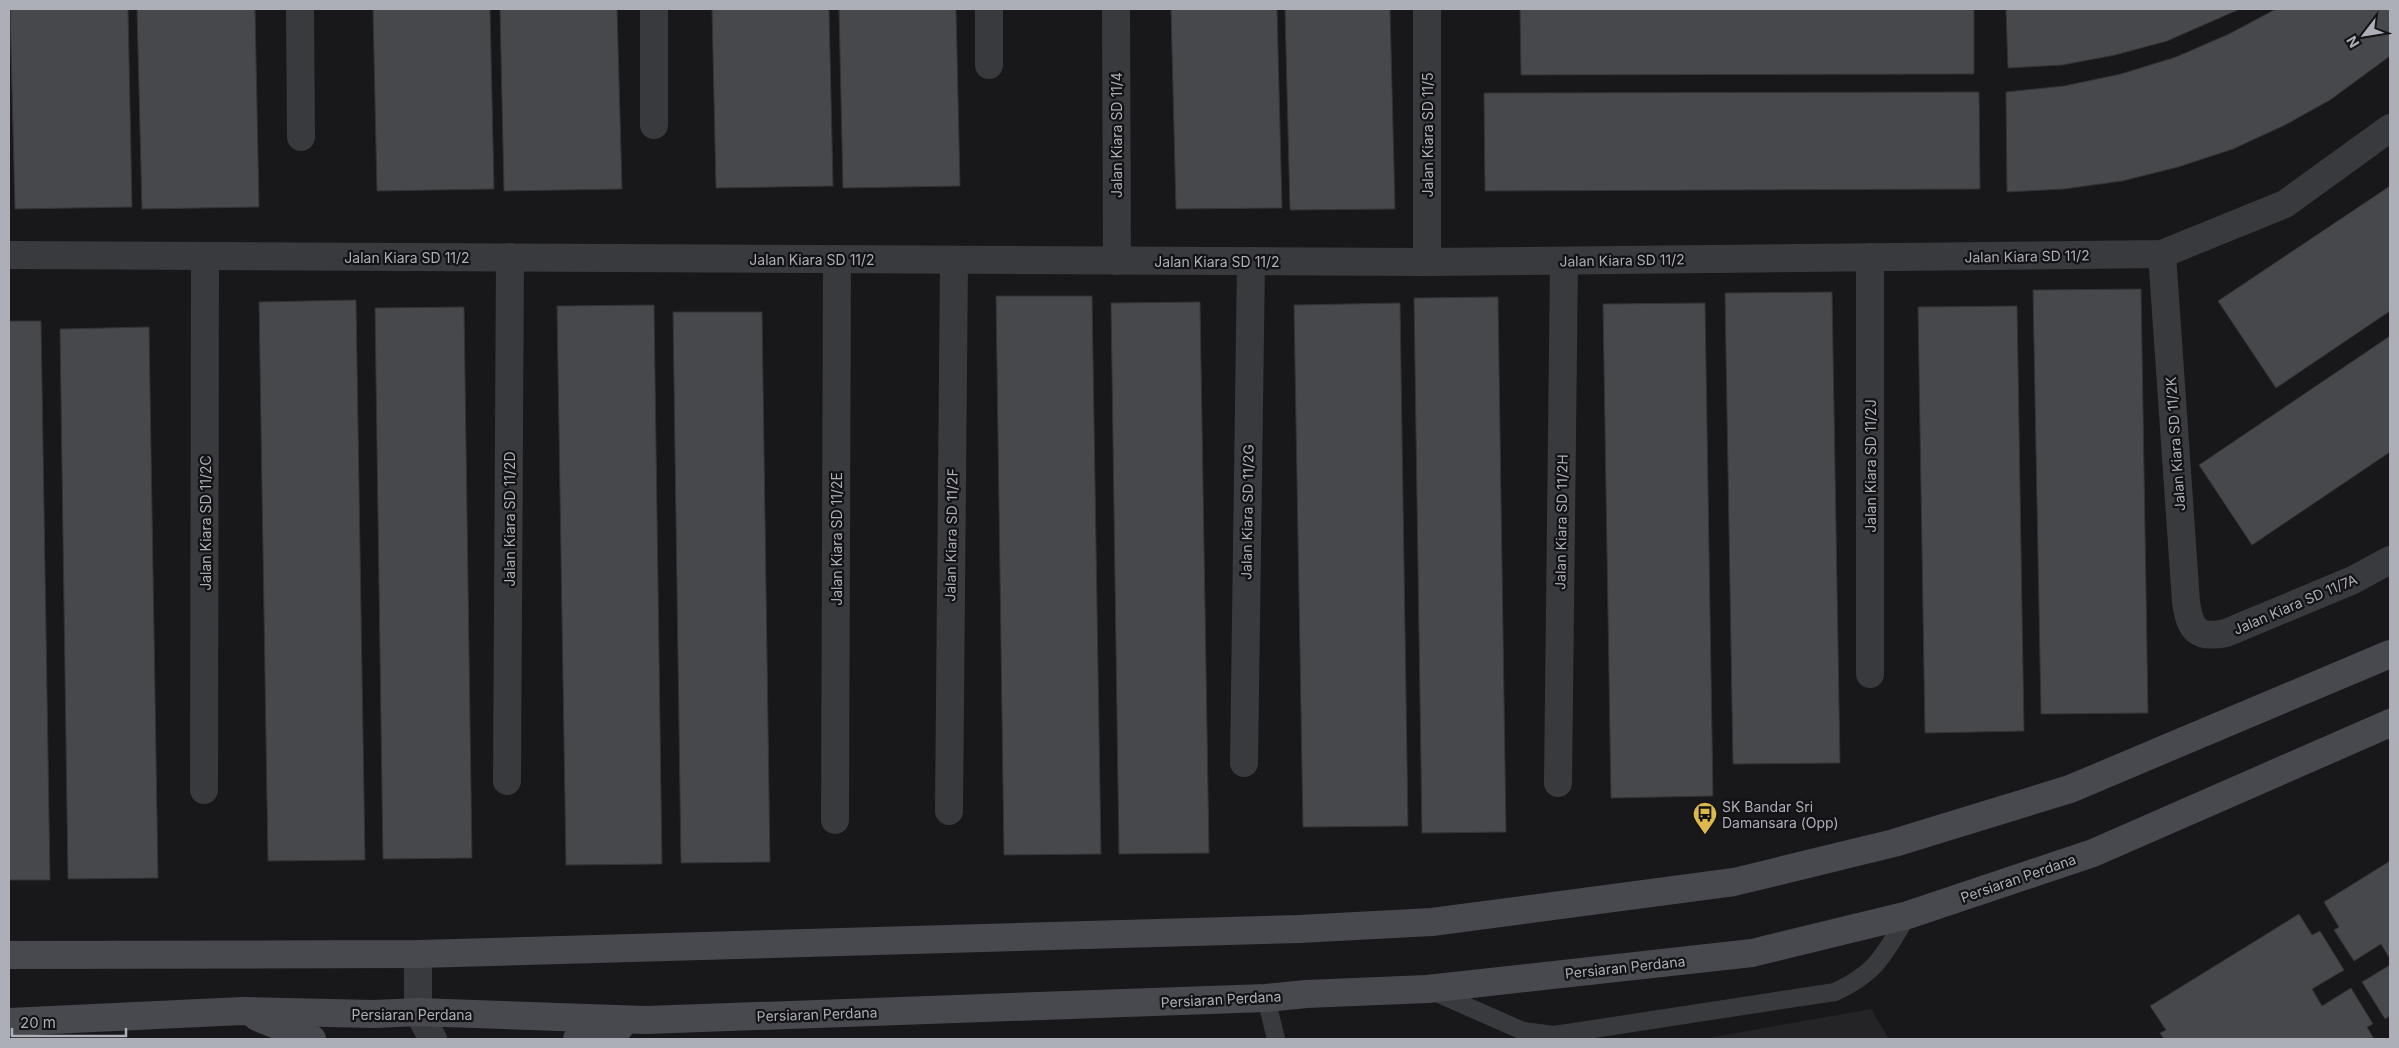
<svg xmlns="http://www.w3.org/2000/svg" width="2399" height="1048" font-family="Inter,sans-serif">
<rect width="100%" height="100%" fill="#18181a"/>
<path fill="#242427" d="M1871,1009l18,30h-186z"/>
<g fill="#47484c" stroke="#333235">
<path d="M10,9h118l4,198 -117,2z"/>
<path d="M137,9h118l4,198 -117,2z"/>
<path d="M373,9h117l4,180 -117,2z"/>
<path d="M500,9h117l5,180 -118,2z"/>
<path d="M712,9h117l4,177 -117,2z"/>
<path d="M839,9h117l4,177 -117,2z"/>
<path d="M1171,9h106l5,199 -106,1z"/>
<path d="M1285,9h105l5,200 -105,1z"/>
<path d="M1520,9h454v65l-453,1z"/>
<path d="M2006,9h234l-73,32 -52,14 -53,10 -54,3z"/>
<path d="M2276,9h114v47l-60,44 -45,25 -52,24 -55,18 -56,14 -58,8 -57,3 -1,-100 58,-6 57,-12 55,-17 53,-23z"/>
<path d="M1979,92l1,97 -495,2 -1,-98z"/>
<path d="M2390,186v125l-114,77 -58,-87z"/>
<path d="M2141,289l7,424 -107,1 -8,-424z"/>
<path d="M1832,292l8,471 -107,1 -8,-471z"/>
<path d="M996,296h96l9,558 -97,1z"/>
<path d="M1498,297l8,535 -84,1 -8,-535z"/>
<path d="M356,300l9,560 -97,1 -9,-559z"/>
<path d="M1200,302l9,551 -90,1 -8,-551z"/>
<path d="M1400,303l8,523 -105,1 -9,-522z"/>
<path d="M1705,303l8,493 -102,2 -8,-494z"/>
<path d="M654,305l8,559 -96,1 -9,-559z"/>
<path d="M2017,306l7,425 -99,2 -7,-426z"/>
<path d="M464,307l8,551 -89,1 -8,-551z"/>
<path d="M673,312h89l8,550 -89,1z"/>
<path d="M9,321h32l9,559h-41z"/>
<path d="M149,327l9,551 -90,1 -8,-550z"/>
<path d="M2390,336v116l-138,93 -53,-80z"/>
<path d="M2390,861v98l-9,-15 -27,17 -20,-31 5,-3 -15,-25z"/>
<path d="M2299,914l13,21 8,-4 24,39 -32,19 10,17 29,-18 22,36 -6,3 7,12h-210l-4,-6 6,-3 -16,-24z"/>
<path d="M2390,965v51l-5,3 -23,-37z"/>
</g>
<g fill="none" stroke-linecap="round" stroke-linejoin="round">
<g stroke="#393a3e" stroke-width="18">
<path d="M1432,991l91,40 31,4 281,-43c43,-20 49,-38 73,-77"/>
<path d="M1266,998l10,41"/>
</g>
<g stroke="#393a3e" stroke-width="28">
<path d="M300,9l1,128"/>
<path d="M654,9v116"/>
<path d="M1116,9l1,252"/>
<path d="M1427,9v253"/>
<path d="M989,65v-56"/>
<path d="M2162,254l24,348c4,28 11,37 40,31l127,-53 37,-20"/>
<path d="M9,255l1418,7 735,-8 123,-50 105,-76"/>
<path d="M1870,257v417"/>
<path d="M1244,763l7,-502"/>
<path d="M507,781l3,-524"/>
<path d="M1558,783l6,-522"/>
<path d="M204,790l1,-534"/>
<path d="M949,811l5,-551"/>
<path d="M835,820l2,-561"/>
</g>
<path stroke="#393a3e" stroke-width="28" d="M418,954v58l15,27"/>
<g stroke="#48494e" stroke-width="28">
<path d="M9,955l409,-1 881,-25 133,-7 302,-40 160,-39 176,-54 320,-135"/>
<path d="M257,1017l55,22"/>
<path d="M9,1022l233,-11 132,3 44,-2 228,8 620,-22 40,-4 121,-5 325,-36 156,-38 185,-62 297,-130"/>
<path d="M577,1039l43,-12"/>
</g>
</g>
<defs>
<symbol id="bus-pin" viewBox="-11 -11 22 30"><path d="M0 17L-7.5 6A9.5 9.5 0 1 1 7.5 6Z" fill="#ddb94d" stroke="#131315"/><path d="M-5-6H5V4H4V6H2V4H-2V6H-4V4H-5ZM-3.5-4V0h7V-4ZM-3.5 1.2v1.5H-2V1.2ZM2 1.2v1.5H3.5V1.2Z" fill="#111"/></symbol>
</defs>
<g fill-rule="evenodd">
<use href="#bus-pin" x="1691" y="800" width="28" height="38"/>
</g>
<g text-anchor="middle" dominant-baseline="central" stroke-width="4.5" stroke-linejoin="round" paint-order="stroke">
<g font-size="14" fill="#acaeb8" stroke="#131315">
<text transform="translate(1116 135) rotate(-90)">Jalan Kiara SD 11/4</text>
<text transform="translate(1427 135) rotate(-90)">Jalan Kiara SD 11/5</text>
<text transform="translate(2027 256) rotate(-1)">Jalan Kiara SD 11/2</text>
<text x="407" y="257">Jalan Kiara SD 11/2</text>
<text x="812" y="259">Jalan Kiara SD 11/2</text>
<text transform="translate(1622 260) rotate(-1)">Jalan Kiara SD 11/2</text>
<text x="1217" y="261">Jalan Kiara SD 11/2</text>
<text transform="translate(2175 444) rotate(-94)">Jalan Kiara SD 11/2K</text>
<text transform="translate(1870 466) rotate(-90)">Jalan Kiara SD 11/2J</text>
<text transform="translate(1247 512) rotate(-89)">Jalan Kiara SD 11/2G</text>
<text transform="translate(509 519) rotate(-90)">Jalan Kiara SD 11/2D</text>
<text transform="translate(1561 522) rotate(-89)">Jalan Kiara SD 11/2H</text>
<text transform="translate(205 523) rotate(-90)">Jalan Kiara SD 11/2C</text>
<text transform="translate(951 535) rotate(-89)">Jalan Kiara SD 11/2F</text>
<text transform="translate(836 539) rotate(-90)">Jalan Kiara SD 11/2E</text>
<text transform="translate(2295 604) rotate(-23)">Jalan Kiara SD 11/7A</text>
<text transform="translate(2018 878) rotate(-19)">Persiaran Perdana</text>
<text transform="translate(1625 967) rotate(-6)">Persiaran Perdana</text>
<text transform="translate(1221 999) rotate(-3)">Persiaran Perdana</text>
<text x="412" y="1014">Persiaran Perdana</text>
<text transform="translate(817 1014) rotate(-2)">Persiaran Perdana</text>
</g>
<g font-size="14" fill="#acaeb8" stroke="#131315" text-anchor="start">
<text x="1722" y="806">SK Bandar Sri<tspan x="1722" dy="16">Damansara (Opp)</tspan></text>
</g>
</g>
<rect width="2399" height="1048" fill="none" stroke="#acaeb8" stroke-width="20"/>
<g transform="translate(2364 35) rotate(239)" stroke="#131315" stroke-width="4" paint-order="stroke">
<path d="M0-4L9 19L0 12L-9 19Z" fill="#acaeb8"/>
<text y="-8" font-size="14" font-weight="bold" text-anchor="middle" fill="#acaeb8">N</text>
</g>
<path d="M12 1028v8h114v-8" fill="none" stroke="#acaeb8" stroke-width="2.5"/>
<text x="20" y="1028" font-size="15" fill="#acaeb8" stroke="#131315" stroke-width="4" paint-order="stroke">20 m</text>
</svg>
